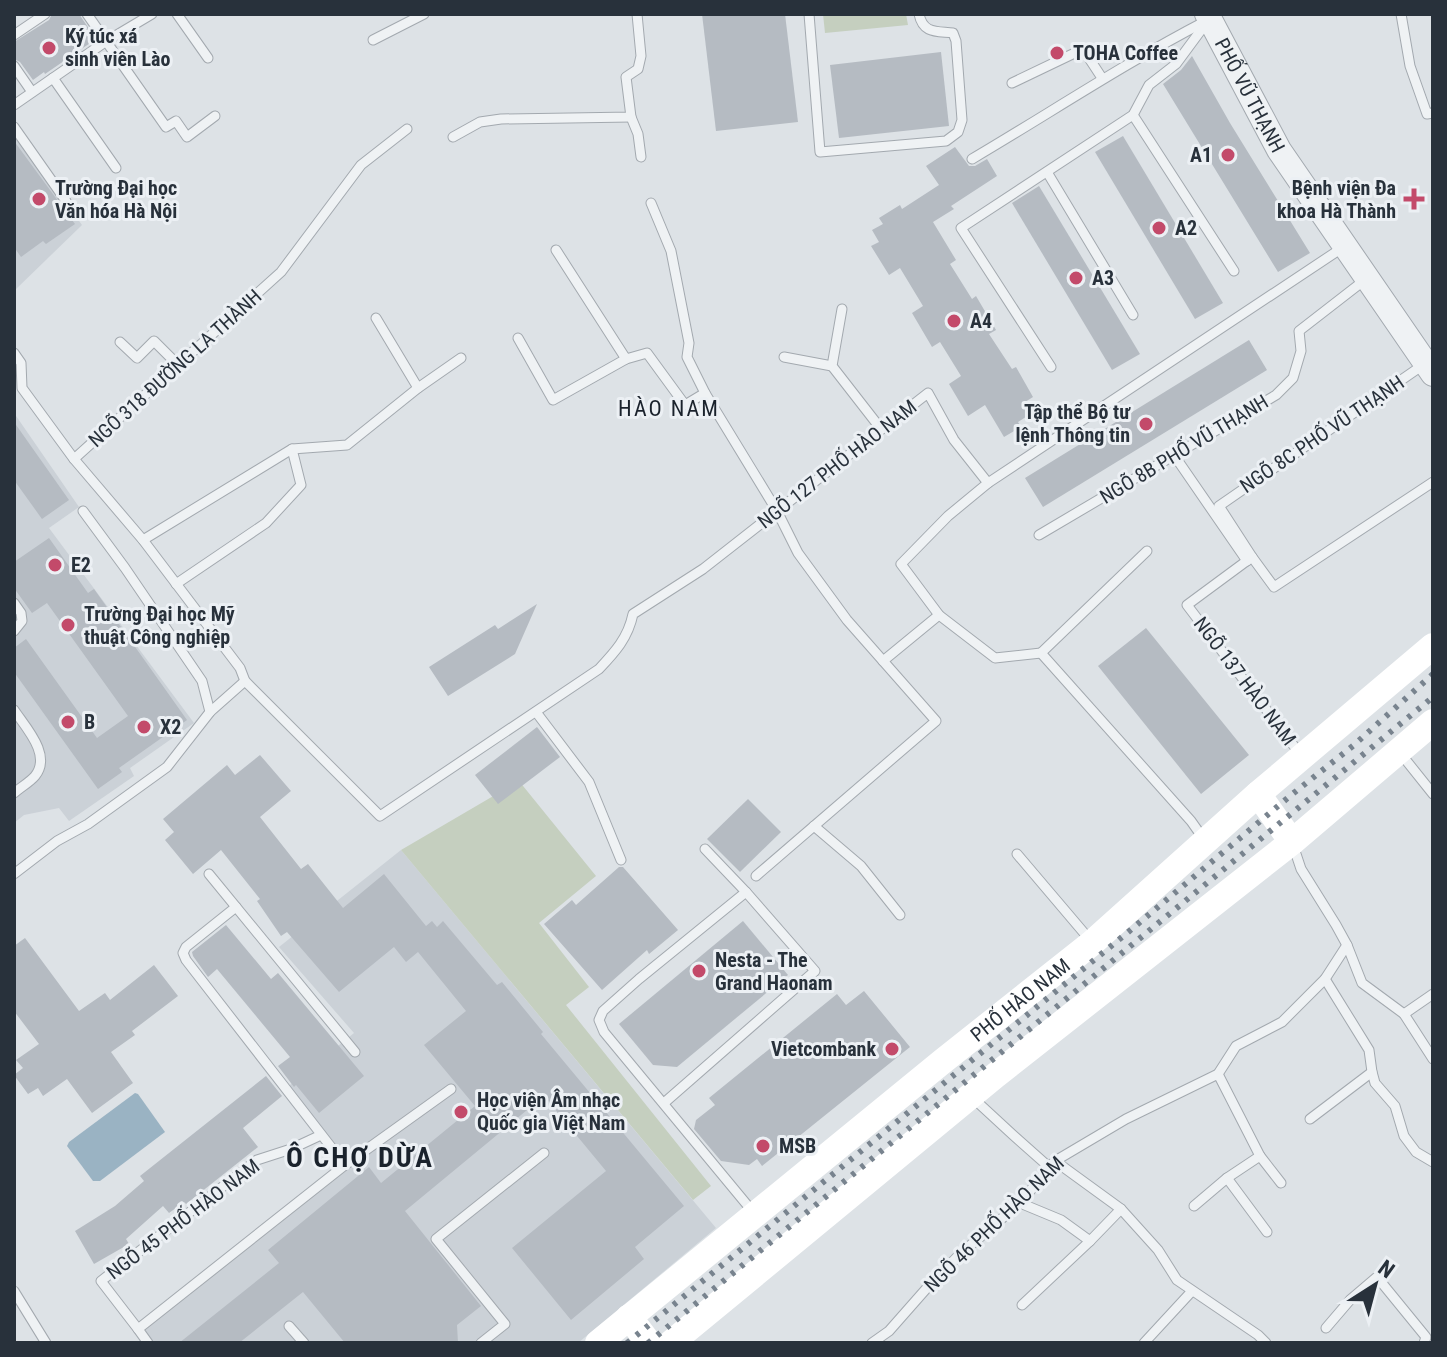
<svg xmlns="http://www.w3.org/2000/svg" width="1447" height="1357" font-family="'Roboto Condensed',sans-serif">
<rect width="100%" height="100%" fill="#dde2e6"/>
<g fill="#cbd1d7">
<path d="M14,131l68,94 -68,66z"/>
<path d="M14,413l65,94 -30,21 145,195 -64,45 4,8 -65,45 -10,-13 -35,7 -10,8z"/>
<path d="M401,850l315,378 -138,115h-430l-10,-14 207,-164 -60,-76 69,-56 -75,-86z"/>
</g>
<g fill="#c5cfbf">
<path d="M823,14h83l2,11 -83,8z"/>
<path d="M519,781l77,95 -57,47 50,64 -23,18 145,181 -18,14 -292,-350z"/>
</g>
<path fill="#9ab3c3" d="M135,1093l3,1 27,38 -65,49h-7l-26,-35 2,-4z"/>
<g fill="#b5bbc2">
<path d="M52,14h27l17,25 -51,35 -1,-2 -11,8 -13,-18 -6,-3v-17l35,-22z"/>
<path d="M702,14h83l13,108 -82,9z"/>
<path d="M941,52l8,74 -110,12 -9,-73z"/>
<path d="M1192,56l38,67 80,130 -32,19 -115,-188 18,-14z"/>
<path d="M1123,136l100,167 -28,16 -100,-167z"/>
<path d="M14,141l61,83 -29,20 -3,-3 -22,16 -7,-10z"/>
<path d="M955,147l14,19h6l12,-7 10,17 -46,30 3,3 -21,13 23,38 -6,4 22,35 4,-3 20,34 -7,4 23,35 4,-2 17,30 -8,5 7,11 -14,9 3,5 -17,10 -19,-32 -17,11 -19,-32 12,-8 -21,-34 -8,5 -20,-34 11,-7 -23,-38 -11,7 -18,-29 8,-4 -7,-12 11,-6 -4,-6 21,-13 2,4 37,-24 -13,-19z"/>
<path d="M1039,186l101,168 -28,16 -100,-167z"/>
<path d="M1249,340l18,30 -224,137 -18,-29z"/>
<path d="M14,422l55,78 -27,19 -28,-39z"/>
<path d="M49,538l39,55 6,-4 93,131 -68,48 3,4 -24,17 -84,-117v-24l12,-9 71,99 31,-22 -81,-113 -15,10 -18,-25v-26z"/>
<path d="M537,604l-22,50 -67,42 -19,-29 66,-42 3,4z"/>
<path d="M1146,628l103,127 -48,39 -103,-128z"/>
<path d="M537,727l23,30 -62,47 -23,-29z"/>
<path d="M260,755l31,36 -31,26 41,52 7,-5 35,44 41,-34 42,52 6,-5 5,6 6,-6 54,64 5,-3 41,50 -2,2 143,172 -49,41 9,12 -73,61 -59,-72 94,-77 -62,-75 -139,115 76,95 -24,19 1,18h-113l-42,-51 -64,51h-60l100,-80 -11,-13 101,-83 12,16 94,-77 -51,-61 42,-34 -48,-59 -12,10 -12,-15 -55,45 -52,-60 -6,4 -24,-35 3,-2 -39,-49 -28,24 -28,-34 9,-8 -11,-13 64,-54 8,10z"/>
<path d="M748,799l33,33 -41,40 -33,-33z"/>
<path d="M619,867h4l55,63 -29,24 -2,-4 -45,40 -58,-66 28,-24 4,5z"/>
<path d="M743,921l45,54 -111,92 -24,-2 -34,-41z"/>
<path d="M226,925l45,54 7,-6 86,103 -45,37 -23,-28 -2,2 -16,-21 12,-9 -73,-88 -9,8 -15,-21 -1,-4z"/>
<path d="M25,938l54,73 26,-18 5,7 44,-35 24,31 -46,35 3,4 -24,17 22,31 -41,30 -25,-34 -24,17 -5,-8 -10,6 -14,-19 9,-7 -7,-8 23,-16 -25,-33v-65z"/>
<path d="M864,991l46,56 -148,119 -5,-7 -8,6 -28,-4 -27,-32 2,-9 19,-15 -6,-7 128,-104 9,11z"/>
<path d="M266,1076l16,20 -39,32 15,19 -72,57 -2,-2 -15,11 -6,-7 -37,33 3,5 -35,20 -19,-33 40,-25 29,-25 -4,-5z"/>
</g>
<g fill="none" stroke-linecap="round" stroke-linejoin="round">
<defs>
<g id="service">
<path d="M87,14l79,113 10,-6 11,16 28,-21"/>
<path d="M177,14l31,44"/>
<path d="M809,14l11,138 126,-11 12,-9 4,-12 -6,-79 -3,-8c-16,-2 -30,1 -34,-19"/>
<path d="M1401,14l9,52 17,48 6,-1"/>
<path d="M14,35l31,-21"/>
<path d="M373,40l51,-26"/>
<path d="M14,66l18,26"/>
<path d="M53,78l63,90"/>
<path d="M1012,83l71,-34 19,29"/>
<path d="M14,105l91,-63 47,-28"/>
<path d="M1133,115l101,156"/>
<path d="M631,117l7,17 3,23"/>
<path d="M14,127l52,74"/>
<path d="M453,137l27,-15 21,-3 130,-2 -5,-40 12,-8 3,-13 -4,-42"/>
<path d="M972,159c78,-46 153,-96 234,-138"/>
<path d="M1047,172l86,143"/>
<path d="M651,203l20,48 18,92 -2,14 18,36"/>
<path d="M556,250l70,109 21,-6 38,52 20,-12 72,118 21,42 49,67 89,101 -180,155"/>
<path d="M842,309l-10,57 49,63"/>
<path d="M376,318l42,70"/>
<path d="M518,338l35,62 73,-41"/>
<path d="M120,342l17,16 17,-17 23,23"/>
<path d="M14,353l7,10 1,25 52,71 69,81 97,128 5,13 135,135 219,-147c16,-17 29,-31 34,-55l70,-45 225,-176 26,47 34,43"/>
<path d="M784,357l48,9"/>
<path d="M1423,365l-204,141 33,51 22,30 159,-105"/>
<path d="M1051,367l-90,-139 172,-113 16,-30 27,-21 31,-42"/>
<path d="M1174,455l73,106"/>
<path d="M74,459l207,-187 80,-107 46,-36"/>
<path d="M83,511l42,57 77,113 8,31"/>
<path d="M1039,535l237,-140 17,-17 8,-27 -2,-20 67,-52"/>
<path d="M143,540l149,-91 55,-4 71,-57 43,-30"/>
<path d="M1252,557l-65,48 113,149"/>
<path d="M176,584l90,-61 35,-38 -9,-36"/>
<path d="M14,603l7,10 1,8 -8,10"/>
<path d="M1041,653l-46,5 -56,-43 -38,-51 47,-48 40,-33 357,-237"/>
<path d="M1041,653l150,168 12,17"/>
<path d="M1041,653l106,-102"/>
<path d="M883,661l56,-46"/>
<path d="M14,710c12,18 38,45 21,66 -5,6 -14,11 -21,17"/>
<path d="M536,712l53,70 32,78"/>
<path d="M1401,754l32,40"/>
<path d="M814,826l47,40 39,49"/>
<path d="M1293,845l8,24 35,56 11,20 15,38 42,31 29,45"/>
<path d="M705,849l41,43 -107,87 -36,32 -4,9 5,12 149,180"/>
<path d="M1017,854l73,86"/>
<path d="M14,874l43,-33 31,-17 79,-57 43,-55 35,-31"/>
<path d="M209,874l146,178"/>
<path d="M1325,979l44,71 3,22 3,11 20,23 9,30 12,16 17,10"/>
<path d="M1404,1014l29,-20"/>
<path d="M974,1099l39,36 36,32"/>
<path d="M664,1103l151,-132 -69,-79"/>
<path d="M1310,1119l62,-47"/>
<path d="M1260,1156l21,27"/>
<path d="M1055,1161l66,48 37,41 19,30 81,55 8,8"/>
<path d="M345,1165l106,-76"/>
<path d="M1227,1178l40,54"/>
<path d="M1020,1203l41,17 29,21 31,-32"/>
<path d="M1194,1206l33,-28 33,-22 -42,-82"/>
<path d="M14,1291l32,52"/>
<path d="M1022,1305l68,-64"/>
<path d="M289,1326l15,17"/>
<path d="M1326,1328l24,-28 27,-23 49,60 -2,6"/>
<path d="M138,1329l-37,-48 156,-121 34,-11 30,-14"/>
<path d="M148,1343l-10,-14 207,-164 -159,-205 -3,-7 3,-6 50,-40"/>
<path d="M481,1343l24,-19 -69,-85 108,-86"/>
<path d="M872,1343l17,-12 37,-42 33,-34 61,-52 35,-42 71,-42 92,-45 18,-28 46,-24 43,-43 22,-34"/>
<path d="M1144,1343l48,-52"/>
</g>
<g id="tertiary">
<path id="s1" d="M1207,14l72,136 154,224"/>
</g>
</defs>
<use href="#service" stroke="#a3a9af" stroke-width="11"/>
<use href="#tertiary" stroke="#a3a9af" stroke-width="26"/>
<use href="#service" stroke="#eff2f4" stroke-width="9"/>
<use href="#tertiary" stroke="#eff2f4" stroke-width="24"/>
<g stroke="#fff" stroke-width="26">
<path d="M1258,794l34,48"/>
<path d="M629,1317l20,26"/>
<path id="s2" d="M598,1343l345,-282 149,-118 166,-149 175,-148"/>
<path d="M671,1343l325,-268 296,-233 141,-120"/>
</g>
<g stroke="#78838e" stroke-width="6" stroke-dasharray="4 8" stroke-linecap="butt">
<path d="M627,1343l500,-410 163,-137 64,-51 79,-71"/>
<path d="M648,1343l785,-646"/>
</g>
</g>
<g fill="#c34a6a" stroke="#ecf0f4" stroke-width="3">
<circle cx="49" cy="48" r="8"/>
<circle cx="1057" cy="53" r="8"/>
<circle cx="1228" cy="155" r="8"/>
<circle cx="39" cy="199" r="8"/>
<path d="M1410 187h8v8h8v8h-8v8h-8v-8h-8v-8h8z"/>
<circle cx="1159" cy="228" r="8"/>
<circle cx="1076" cy="278" r="8"/>
<circle cx="954" cy="321" r="8"/>
<circle cx="1146" cy="424" r="8"/>
<circle cx="55" cy="565" r="8"/>
<circle cx="68" cy="625" r="8"/>
<circle cx="68" cy="722" r="8"/>
<circle cx="144" cy="727" r="8"/>
<circle cx="699" cy="971" r="8"/>
<circle cx="892" cy="1049" r="8"/>
<circle cx="461" cy="1112" r="8"/>
<circle cx="763" cy="1146" r="8"/>
</g>
<g text-anchor="middle" dominant-baseline="central" stroke-width="6" stroke-linejoin="round" paint-order="stroke">
<g font-size="20" font-weight="bold" fill="#28313b" stroke="#ecf0f4" text-anchor="start">
<text x="65" y="36">Ký túc xá<tspan x="65" dy="23">sinh viên Lào</tspan></text>
<text x="1073" y="53">TOHA Coffee</text>
<text x="1212" y="155" text-anchor="end">A1</text>
<text x="55" y="188">Trường Đại học<tspan x="55" dy="23">Văn hóa Hà Nội</tspan></text>
<text x="1396" y="188" text-anchor="end">Bệnh viện Đa<tspan x="1396" dy="23">khoa Hà Thành</tspan></text>
<text x="1175" y="228">A2</text>
<text x="1092" y="278">A3</text>
<text x="970" y="321">A4</text>
<text x="1130" y="412" text-anchor="end">Tập thể Bộ tư<tspan x="1130" dy="23">lệnh Thông tin</tspan></text>
<text x="71" y="565">E2</text>
<text x="84" y="614">Trường Đại học Mỹ<tspan x="84" dy="23">thuật Công nghiệp</tspan></text>
<text x="84" y="722">B</text>
<text x="160" y="727">X2</text>
<text x="715" y="960">Nesta - The<tspan x="715" dy="23">Grand Haonam</tspan></text>
<text x="876" y="1049" text-anchor="end">Vietcombank</text>
<text x="477" y="1100">Học viện Âm nhạc<tspan x="477" dy="23">Quốc gia Việt Nam</tspan></text>
<text x="779" y="1146">MSB</text>
</g>
<g font-size="20" fill="#28313b" stroke="#ecf0f4">
<text stroke="none"><textPath href="#s1" startOffset="92">PHỐ VŨ THẠNH</textPath></text>
<text transform="translate(175 368) rotate(-42)">NGÕ 318 ĐƯỜNG LA THÀNH</text>
<text transform="translate(1322 434) rotate(-34)">NGÕ 8C PHỐ VŨ THẠNH</text>
<text transform="translate(1184 449) rotate(-31)">NGÕ 8B PHỐ VŨ THẠNH</text>
<text transform="translate(837 464) rotate(-38)">NGÕ 127 PHỐ HÀO NAM</text>
<text transform="translate(1245 681) rotate(53)">NGÕ 137 HÀO NAM</text>
<text stroke="none"><textPath href="#s2" startOffset="544">PHỐ HÀO NAM</textPath></text>
<text transform="translate(183 1219) rotate(-37)">NGÕ 45 PHỐ HÀO NAM</text>
<text transform="translate(994 1224) rotate(-44)">NGÕ 46 PHỐ HÀO NAM</text>
</g>
<g font-size="22" letter-spacing="2" fill="#1a222c" stroke="#ecf0f4">
<text x="669" y="408">HÀO NAM</text>
</g>
<g font-size="28" font-weight="bold" letter-spacing="2" fill="#1a222c" stroke="#ecf0f4">
<text x="360" y="1157">Ô CHỢ DỪA</text>
</g>
</g>
<rect width="1447" height="1357" fill="none" stroke="#28313b" stroke-width="32"/>
<g transform="translate(1375 1285) rotate(36)" stroke="#ecf0f4" stroke-width="6" paint-order="stroke">
<path d="M0-6L14 30L0 20L-14 30Z" fill="#28313b"/>
<text y="-12" font-size="22" font-weight="bold" text-anchor="middle" fill="#28313b">N</text>
</g>
</svg>
